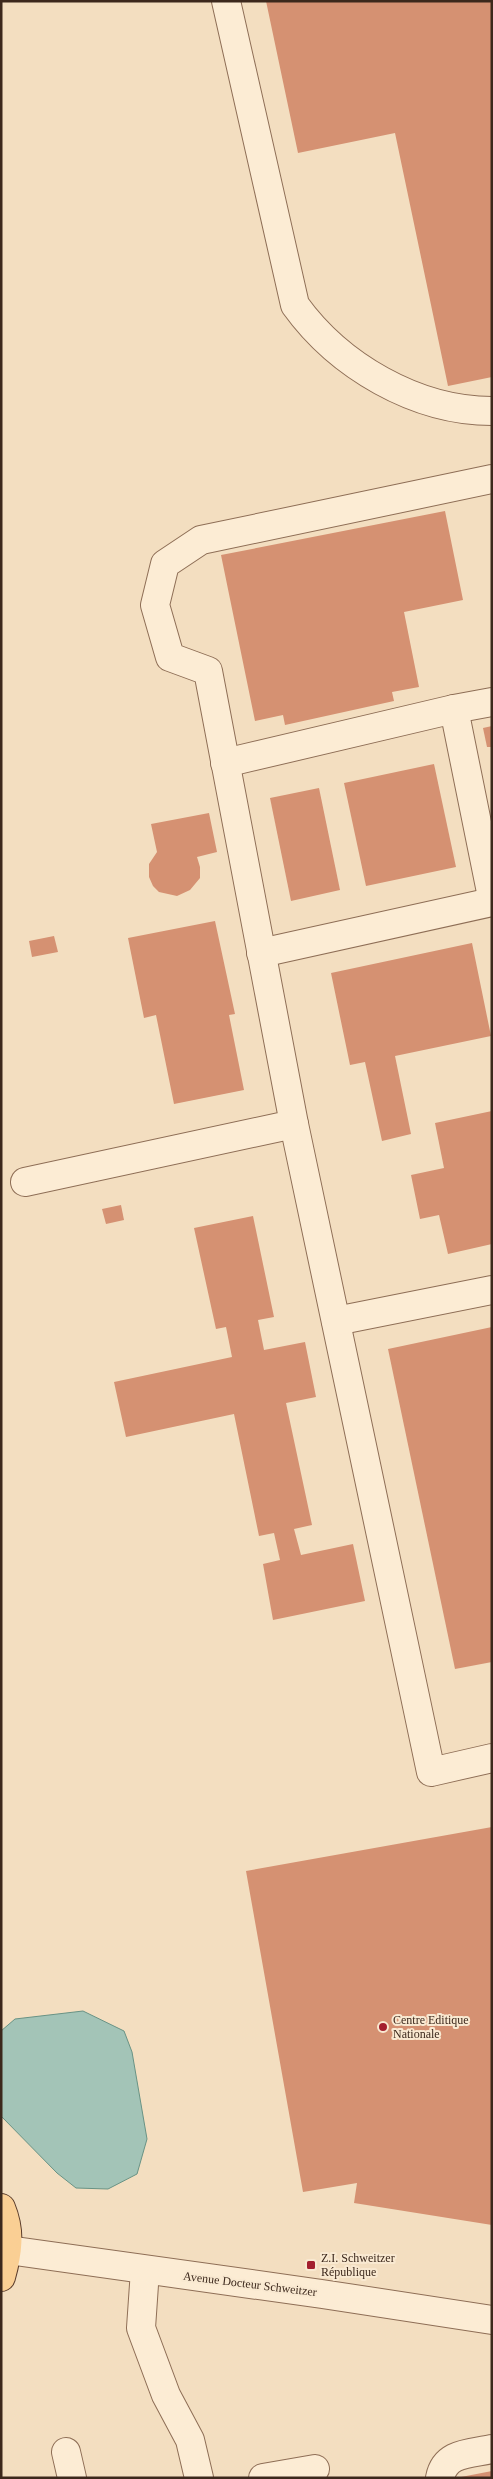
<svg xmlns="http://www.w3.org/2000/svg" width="493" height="2479" font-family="'Times New Roman',serif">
<rect width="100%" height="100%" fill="#f3dec0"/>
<path fill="#a3c4b7" stroke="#699385" d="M83,2011l41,20 8,21 15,87 -10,35 -29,15 -32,-1 -19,-15 -56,-57v-85l14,-12z"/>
<g fill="#d59172">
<path d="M266,1h226v376l-44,9 -53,-253 -97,20z"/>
<path d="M445,511l18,89 -59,12 15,75 -27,5 2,9 -109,24 -2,-10 -28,6 -34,-166z"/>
<path d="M492,726v21h-5l-4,-19z"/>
<path d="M434,764l22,103 -90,19 -22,-103z"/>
<path d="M319,788l21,102 -49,11 -21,-103z"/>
<path d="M209,813l8,39 -20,5 3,10v11l-10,12 -13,6 -18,-4 -6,-6 -4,-9v-13l8,-12 -6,-28z"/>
<path d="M215,921l20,93 -6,1 15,75 -70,14 -18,-89 -12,3 -16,-80z"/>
<path d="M54,936l4,16 -26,5 -3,-16z"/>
<path d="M472,943l19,93 -96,20 16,78 -29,7 -17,-79 -15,3 -19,-92z"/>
<path d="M492,1111v133l-44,10 -9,-39 -19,4 -9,-44 33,-7 -9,-45z"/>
<path d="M121,1205l3,15 -18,4 -4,-15z"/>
<path d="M253,1216l21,101 -16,3 6,30 41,-8 11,55 -30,6 26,122 -18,4 7,26 52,-11 12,57 -92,19 -10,-56 17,-4 -6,-27 -15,3 -25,-122 -108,23 -12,-55 118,-25 -6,-30 -10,2 -22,-101z"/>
<path d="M492,1327v335l-37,7 -67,-320z"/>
<path d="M492,1827v398l-138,-22 3,-20 -54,9 -57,-321z"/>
<path d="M492,2471v7h-31v-1z"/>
</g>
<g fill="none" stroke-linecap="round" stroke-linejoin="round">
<defs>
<g id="minor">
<path d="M226,1l69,304c44,61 121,106 197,106"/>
<path d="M454,709l38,-7"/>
<path d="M225,763l229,-54 38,188"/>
<path d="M261,953l231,-51"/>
<path d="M294,1124l137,648 61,-14"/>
<path d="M25,1182l269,-58 -86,-453 -38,-14 -15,-52 10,-41 36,-24 291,-61"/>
<path d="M336,1321l156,-31"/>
<path d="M8,2250l314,44 170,26"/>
<path d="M145,2270l-4,58 25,67 24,45 9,38"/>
<path d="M66,2452l6,26"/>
<path d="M263,2478l52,-9"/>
<path d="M440,2478c5,-26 30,-24 52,-29"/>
</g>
<path id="major" d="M1,2208c10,24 7,44 0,69"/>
</defs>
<use href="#minor" stroke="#8e6e56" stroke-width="30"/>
<use href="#major" stroke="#5b3c2b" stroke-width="30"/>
<use href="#minor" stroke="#fcecd4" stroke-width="28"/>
<use href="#major" stroke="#facf94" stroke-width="28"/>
</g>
<g fill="#a31f2e" stroke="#f9e9d1" stroke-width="2">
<circle cx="383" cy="2027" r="5"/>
<rect x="306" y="2260" width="10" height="10" rx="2.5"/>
</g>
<g text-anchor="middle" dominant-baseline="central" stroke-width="4" stroke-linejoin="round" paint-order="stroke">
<g font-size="12" fill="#3c281c" stroke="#f9e9d1" text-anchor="start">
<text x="393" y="2020">Centre Editique<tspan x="393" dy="14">Nationale</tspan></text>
<text x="321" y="2258">Z.I. Schweitzer<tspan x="321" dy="14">République</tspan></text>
</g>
<g font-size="12" fill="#3c281c" stroke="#f9e9d1">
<text transform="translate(250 2284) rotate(7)">Avenue Docteur Schweitzer</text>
</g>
</g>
<rect width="493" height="2479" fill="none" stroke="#3c281c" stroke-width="5"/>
</svg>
